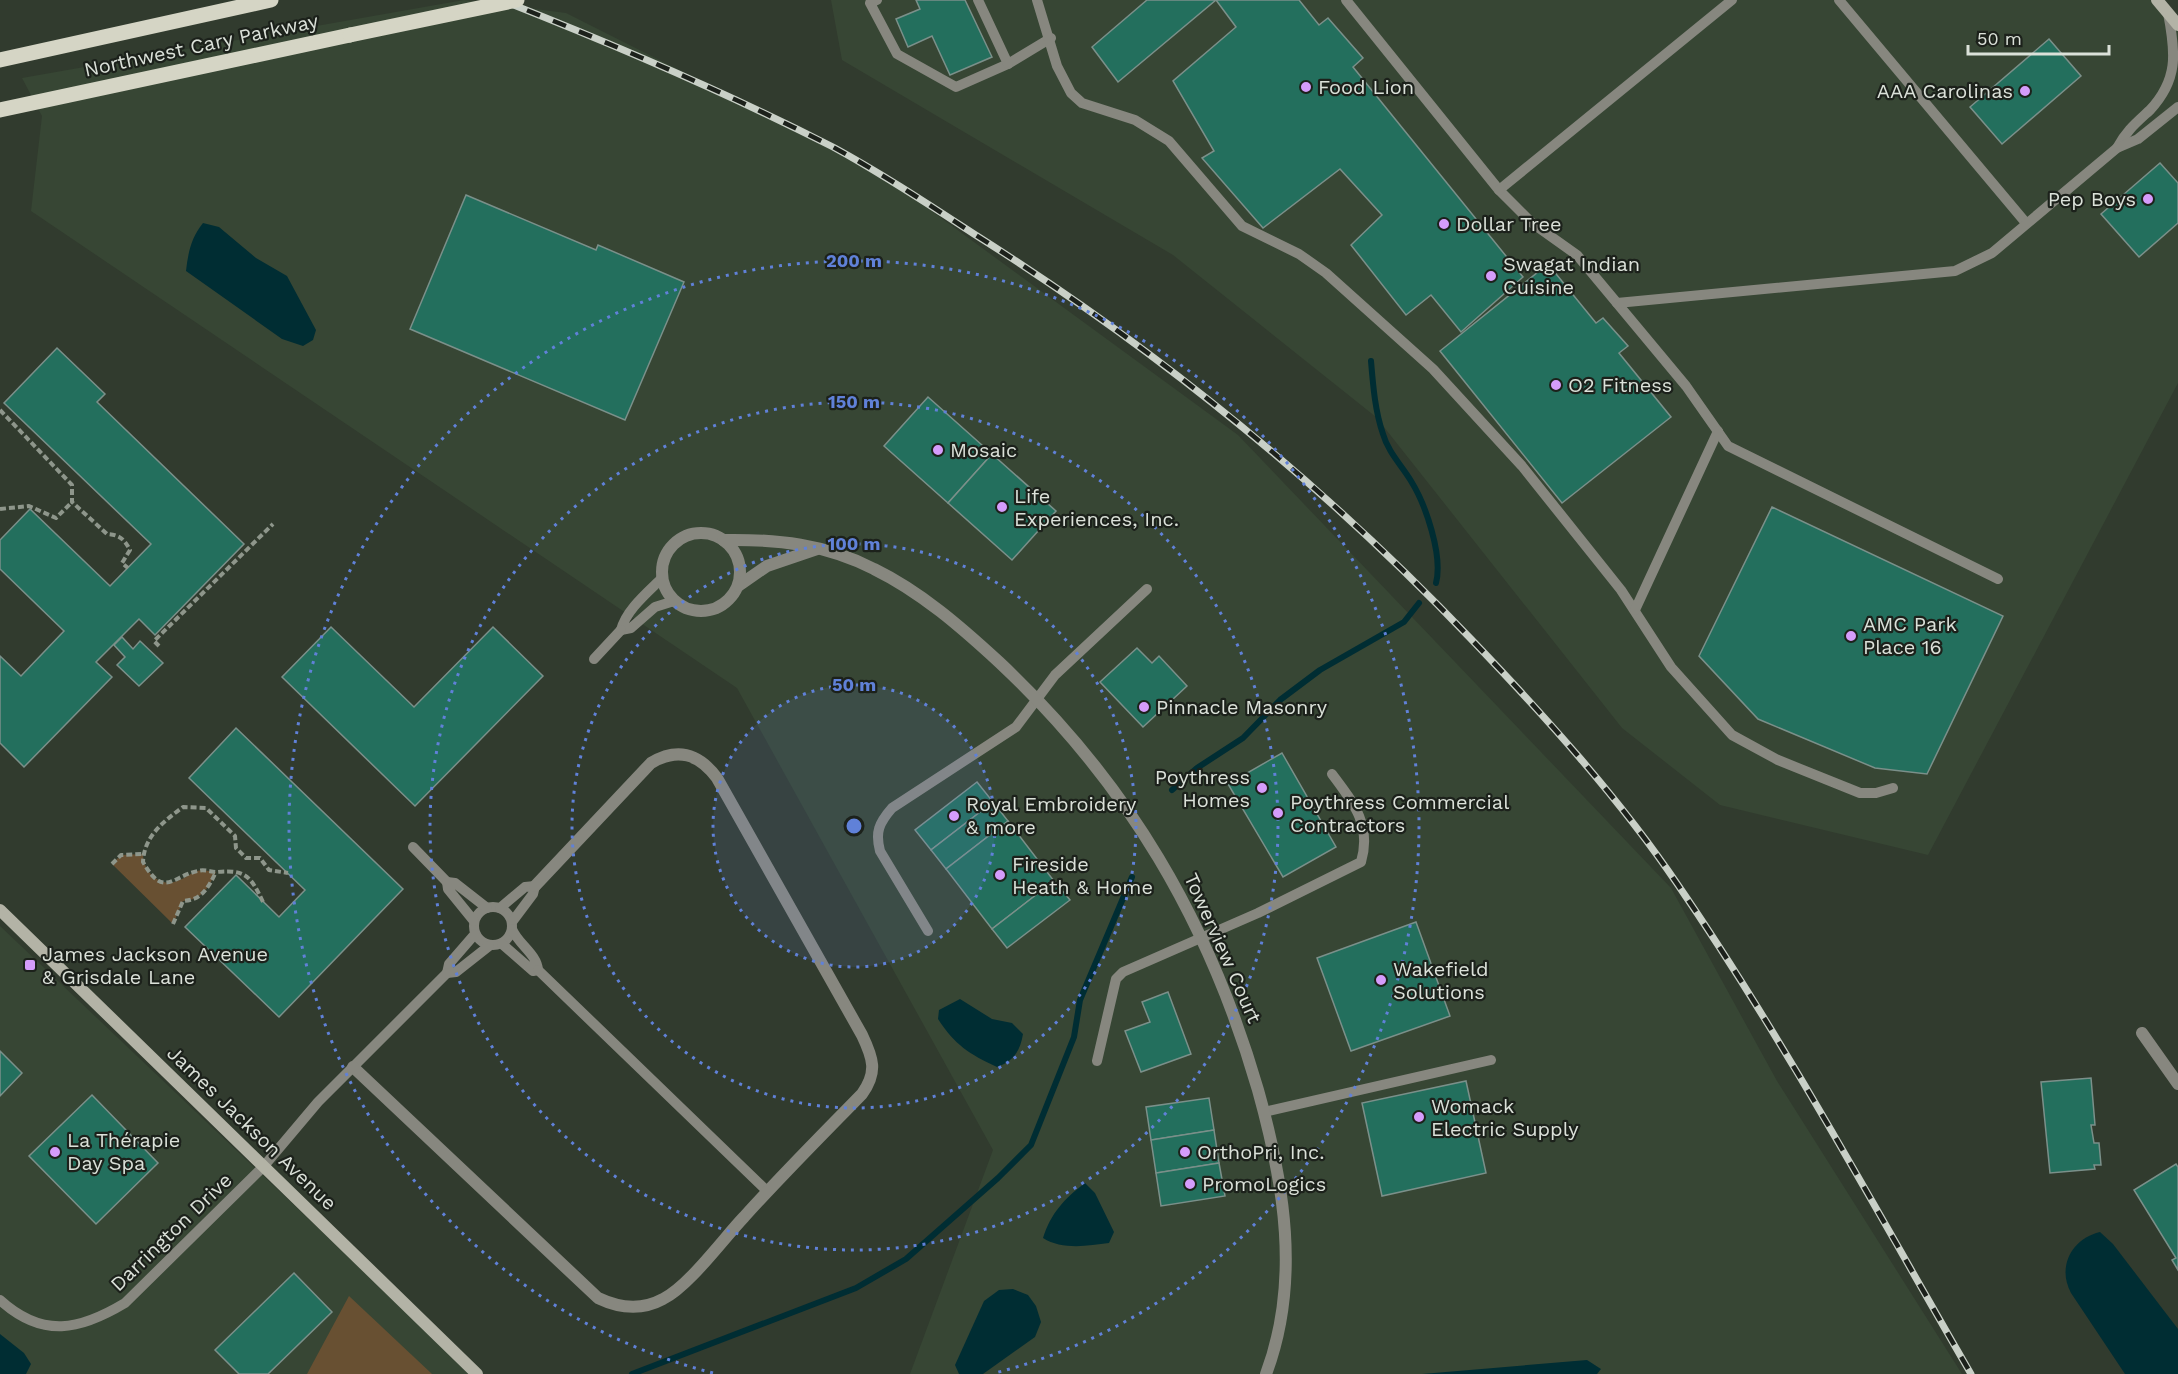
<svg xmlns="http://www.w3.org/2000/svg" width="2178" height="1374" font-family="'Work Sans',sans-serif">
<rect width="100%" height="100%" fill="#313b2e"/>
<g fill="#374634">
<path d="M464,0l102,13 304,153 368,269 433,453 106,193 185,293h-1052l83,-224 -256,-462 -706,-477 11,-95 -20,-38z"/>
<path d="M831,0h1326l21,25v358l-250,472 -208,-50 -98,-77 -246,-311 -203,-162 -331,-195z"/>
<path d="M0,926l472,448h-472z"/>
</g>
<g fill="#685032">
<path d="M143,854c0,16 14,32 31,28 9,-2 15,-8 23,-11 5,-1 13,0 19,1 -8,16 -14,28 -33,29l-10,23 -61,-60 9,-9z"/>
<path d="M349,1296l83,78h-125z"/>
</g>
<g fill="#002d33">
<path d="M203,223l16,4 37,31 31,18 29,54 -3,10 -10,6 -21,-7 -96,-68c2,-18 5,-33 17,-48z"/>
<path d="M960,999l32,20 20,4 11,11c-3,18 -10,27 -26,33 -28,-13 -42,-22 -59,-48l1,-9z"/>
<path d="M1085,1183l10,10 19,39 -5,11c-22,3 -47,7 -66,-5 8,-25 21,-39 42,-55z"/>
<path d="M2100,1232l13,12 65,85v45h-53l-54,-81c-14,-26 0,-54 29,-61z"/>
<path d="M1013,1289l15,6 8,11 5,16 -6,15 -52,37h-24l-4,-9 29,-64 15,-11z"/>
<path d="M0,1334l24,19 7,11 -5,10h-26z"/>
<path d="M1587,1360l14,9 -4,5h-175z"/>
</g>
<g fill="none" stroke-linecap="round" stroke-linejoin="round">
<g stroke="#002d33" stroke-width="6">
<path d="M1371,361c2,24 4,50 12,73 5,18 19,32 28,47 15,24 32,75 25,102"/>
<path d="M1172,790l25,-22 46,-30 37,-38 40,-30 84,-48 15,-19"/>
<path d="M632,1374l224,-86 50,-29 92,-81 33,-33 43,-108 6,-37 52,-123"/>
</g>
</g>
<g fill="#236f5d" stroke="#7b908a" stroke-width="1.5">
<path d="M916,0h49l27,57 -42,18 -18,-39 -24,11 -12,-28 24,-10z"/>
<path d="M1147,0h152l20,25 9,-7 35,40 -10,9 170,210 -62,55 -30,-37 -25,20 -55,-70 31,-30 -42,-46 -77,59 -61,-70 12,-7 -41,-70 63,-54 -20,-27 -98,82 -26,-35z"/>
<path d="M2049,39l32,37 -79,68 -32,-37z"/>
<path d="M2160,163l18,20v40l-39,34 -38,-43z"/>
<path d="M466,195l130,55 2,-5 86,37 -59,138 -215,-91z"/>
<path d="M1548,264l48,59 7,-5 25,28 -9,7 52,64 -109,86 -122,-152z"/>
<path d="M57,348l48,46 -8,8 147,142 -89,91 -16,-16 -43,43 16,15 -88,90 -24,-24v-87l21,20 43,-45 -64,-62v-29l30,-31 80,77 41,-42 -147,-141z"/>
<path d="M928,397l64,57 -44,49 -64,-57z"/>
<path d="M992,454l64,57 -44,49 -64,-57z"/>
<path d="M1772,507l231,109 -76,158 -52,-6 -117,-49 -59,-63z"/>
<path d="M331,627l83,80 79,-80 50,49 -128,130 -133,-129z"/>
<path d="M122,637l11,12 7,-8 23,22 -24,23 -22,-21 8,-8 -11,-12z"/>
<path d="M1137,648l15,15 7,-7 28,30 -44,41 -43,-45z"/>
<path d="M236,728l167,161 -124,128 -94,-90 51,-52 43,42 26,-27 -116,-112z"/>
<path d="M1282,753l54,94 -53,30 -55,-93z"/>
<path d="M977,782l16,20 -62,48 -16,-20z"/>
<path d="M993,802l15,19 -62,48 -15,-19z"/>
<path d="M1008,821l46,60 -62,48 -46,-60z"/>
<path d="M1054,881l16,19 -63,48 -15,-19z"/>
<path d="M1416,922l34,94 -99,35 -34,-93z"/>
<path d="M1168,992l23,62 -50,18 -16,-41 25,-9 -8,-20z"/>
<path d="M0,1051l22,22 -22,23z"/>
<path d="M2091,1078l4,47h-4l3,18h5l2,22h-7l1,4 -45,4 -9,-91z"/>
<path d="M1466,1081l20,92 -104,23 -20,-93z"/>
<path d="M92,1095l66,68 -62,61 -67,-68z"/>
<path d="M1209,1098l5,32 -63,10 -5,-33z"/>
<path d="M1214,1130l5,33 -63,10 -5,-33z"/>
<path d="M1219,1163l6,33 -64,10 -5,-33z"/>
<path d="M2176,1164l2,3v103l-6,-10 4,-2 -42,-68z"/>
<path d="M294,1273l38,39 -64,62h-29l-24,-24z"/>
</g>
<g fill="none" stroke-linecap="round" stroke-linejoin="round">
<g stroke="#8e968b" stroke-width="4" stroke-dasharray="6 3" stroke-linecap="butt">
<path d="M0,410l72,75v17l35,32c13,1 17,5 23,16l-8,13 6,5"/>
<path d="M0,509l29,-3 27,12 16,-16"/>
<path d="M159,646l-5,-5 119,-117"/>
<path d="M112,864l9,-9 22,-1"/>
<path d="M263,902c-12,-25 -17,-33 -46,-30 -6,0 -13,-3 -19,-1 -26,5 -34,28 -55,-9 1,-26 21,-41 40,-55l23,1 29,28 1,12 10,10h14l9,12 19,3"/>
<path d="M173,924l10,-23c19,-1 25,-13 33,-29"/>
</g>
<g stroke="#87877f" stroke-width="10">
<path d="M877,0l-7,3 27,51 59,33 52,-23 43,-26"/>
<path d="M978,0l30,64"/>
<path d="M1037,0l20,66 14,27 11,10 53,17 34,21 73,85 57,28 27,19 107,96 89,97 99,124 50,77 61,68 46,25 82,33h16l17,-5"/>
<path d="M1346,0l153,190 33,33 45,32 109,131 42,60 270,133"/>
<path d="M1839,0l187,223"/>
<path d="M2117,148c9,-17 19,-25 33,-38 28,-30 26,-56 18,-97"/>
<path d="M1499,190l233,-190"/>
<path d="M1617,303l338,-32 37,-18 125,-105 21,-9 40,-32"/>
<path d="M662,578c-15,15 -36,32 -41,52l10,-2 24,-21 19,-6"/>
<path d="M1635,610l83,-179"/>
<path d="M594,659l27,-29"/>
<path d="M413,847l34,35"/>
<circle cx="493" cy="926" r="19"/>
<path d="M500,908l25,-21 10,-1 -2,8 -21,28"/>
<path d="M474,921l-26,-32 -1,-7 8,1 32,25"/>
<path d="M928,931l-48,-80c-5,-19 -1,-28 12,-43l124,-81 39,-52 92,-86"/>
<path d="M475,934l-26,30 -2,9 9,-1 33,-26"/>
<path d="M502,944l31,27 5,-1c-1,-16 -20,-26 -26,-41"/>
<path d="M538,970l229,221"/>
<path d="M1097,1061l19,-82 7,-7 135,-59 103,-51c11,-37 -8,-60 -29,-88"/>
<path d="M1264,1112l227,-52"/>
<path d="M0,1300c43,39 80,30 125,3l139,-137 54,-64 129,-129"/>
</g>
<g stroke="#87877f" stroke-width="12">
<circle cx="701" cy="572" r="39"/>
<path d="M723,540c53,-1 103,4 151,29 47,23 87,58 125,93 129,121 210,259 259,428 26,93 43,191 8,284"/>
<path d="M738,586l29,-20 50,-17"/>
<path d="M2142,1033l36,51"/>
<path d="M353,1067l245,231c21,10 43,13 65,1 26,-13 60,-60 81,-82 38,-42 78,-82 118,-123 16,-22 11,-36 0,-59l-145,-257c-18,-24 -39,-31 -66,-15l-116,123"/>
</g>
<g stroke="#b3b3a6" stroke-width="12">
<path d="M2157,0l21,25"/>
<path d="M0,910l477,464"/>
</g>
<g stroke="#d5d5c5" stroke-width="15">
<path d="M0,60l271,-60"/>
<path d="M0,110l350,-75"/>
</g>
<defs>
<path id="rail" d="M501,0c112,44 224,92 332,147 48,26 95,57 141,87 184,116 347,248 497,405 72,75 149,160 207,246 107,156 198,325 293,489"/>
</defs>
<use href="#rail" stroke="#c9d0c7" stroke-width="7"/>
<use href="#rail" stroke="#1c211b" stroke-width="4.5" stroke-dasharray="14" stroke-linecap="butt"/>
<path stroke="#d5d5c5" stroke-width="15" d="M350,35l167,-35"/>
</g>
<circle cx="854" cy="826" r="141" fill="#6081d8" fill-opacity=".12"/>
<g fill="none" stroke="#6081d8" stroke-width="3" stroke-dasharray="3 6">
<circle cx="854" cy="826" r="141"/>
<circle cx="854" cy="826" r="282"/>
<circle cx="854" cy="826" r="424"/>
<path d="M713 1373A565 565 0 1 1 995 1373"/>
</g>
<g fill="#d59cfb" stroke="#1c211b" stroke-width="2">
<circle cx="1306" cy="87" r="6"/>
<circle cx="2025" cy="91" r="6"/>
<circle cx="2148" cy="199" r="6"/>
<circle cx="1444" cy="224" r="6"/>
<circle cx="1491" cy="276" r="6"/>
<circle cx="1556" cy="385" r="6"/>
<circle cx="938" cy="450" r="6"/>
<circle cx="1002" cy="507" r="6"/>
<circle cx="1851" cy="636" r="6"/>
<circle cx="1144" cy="707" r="6"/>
<circle cx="1262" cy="788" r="6"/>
<circle cx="1278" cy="813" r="6"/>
<circle cx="954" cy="816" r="6"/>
<circle cx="1000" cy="875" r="6"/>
<rect x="24" y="959" width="12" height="12" rx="3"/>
<circle cx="1381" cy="980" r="6"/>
<circle cx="1419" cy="1117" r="6"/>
<circle cx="55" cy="1152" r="6"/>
<circle cx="1185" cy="1152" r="6"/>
<circle cx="1190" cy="1184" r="6"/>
</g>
<g text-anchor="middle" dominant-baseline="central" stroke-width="4.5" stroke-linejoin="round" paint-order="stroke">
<g font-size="20" fill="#dbe1d9" stroke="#1c211b">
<text transform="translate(201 45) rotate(-12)">Northwest Cary Parkway</text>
<text transform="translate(1223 948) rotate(66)">Towerview Court</text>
<text transform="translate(252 1128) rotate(44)">James Jackson Avenue</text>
<text transform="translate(171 1232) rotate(-44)">Darrington Drive</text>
</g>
<g font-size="20" fill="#dbe1d9" stroke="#1c211b" text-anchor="start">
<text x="1318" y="87">Food Lion</text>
<text x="2013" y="91" text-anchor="end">AAA Carolinas</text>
<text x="2136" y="199" text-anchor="end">Pep Boys</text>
<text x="1456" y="224">Dollar Tree</text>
<text x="1503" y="264">Swagat Indian<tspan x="1503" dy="23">Cuisine</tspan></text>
<text x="1568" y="385">O2 Fitness</text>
<text x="950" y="450">Mosaic</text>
<text x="1014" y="496">Life<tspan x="1014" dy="23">Experiences, Inc.</tspan></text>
<text x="1863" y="624">AMC Park<tspan x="1863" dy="23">Place 16</tspan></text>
<text x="1156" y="707">Pinnacle Masonry</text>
<text x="1250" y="777" text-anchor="end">Poythress<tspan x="1250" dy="23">Homes</tspan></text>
<text x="1290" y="802">Poythress Commercial<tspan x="1290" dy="23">Contractors</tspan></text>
<text x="966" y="804">Royal Embroidery<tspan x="966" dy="23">&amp; more</tspan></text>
<text x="1012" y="864">Fireside<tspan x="1012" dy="23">Heath &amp; Home</tspan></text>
<text x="42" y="954">James Jackson Avenue<tspan x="42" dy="23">&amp; Grisdale Lane</tspan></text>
<text x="1393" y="969">Wakefield<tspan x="1393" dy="23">Solutions</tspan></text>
<text x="1431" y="1106">Womack<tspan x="1431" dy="23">Electric Supply</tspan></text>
<text x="67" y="1140">La Thérapie<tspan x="67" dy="23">Day Spa</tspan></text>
<text x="1197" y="1152">OrthoPri, Inc.</text>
<text x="1202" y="1184">PromoLogics</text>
</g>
</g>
<circle cx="854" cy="826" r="9" fill="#6081d8" stroke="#1c211b" stroke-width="3"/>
<g font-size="18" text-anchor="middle" font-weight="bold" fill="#6081d8" stroke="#1c211b" stroke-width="4.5" stroke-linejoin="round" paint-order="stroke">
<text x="854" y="267">200 m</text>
<text x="854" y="408">150 m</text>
<text x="854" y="550">100 m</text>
<text x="854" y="691">50 m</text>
</g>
<path d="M1968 45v9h141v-9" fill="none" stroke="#dbe1d9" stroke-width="3"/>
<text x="1977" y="45" font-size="18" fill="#dbe1d9" stroke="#1c211b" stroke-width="4.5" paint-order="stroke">50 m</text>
</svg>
